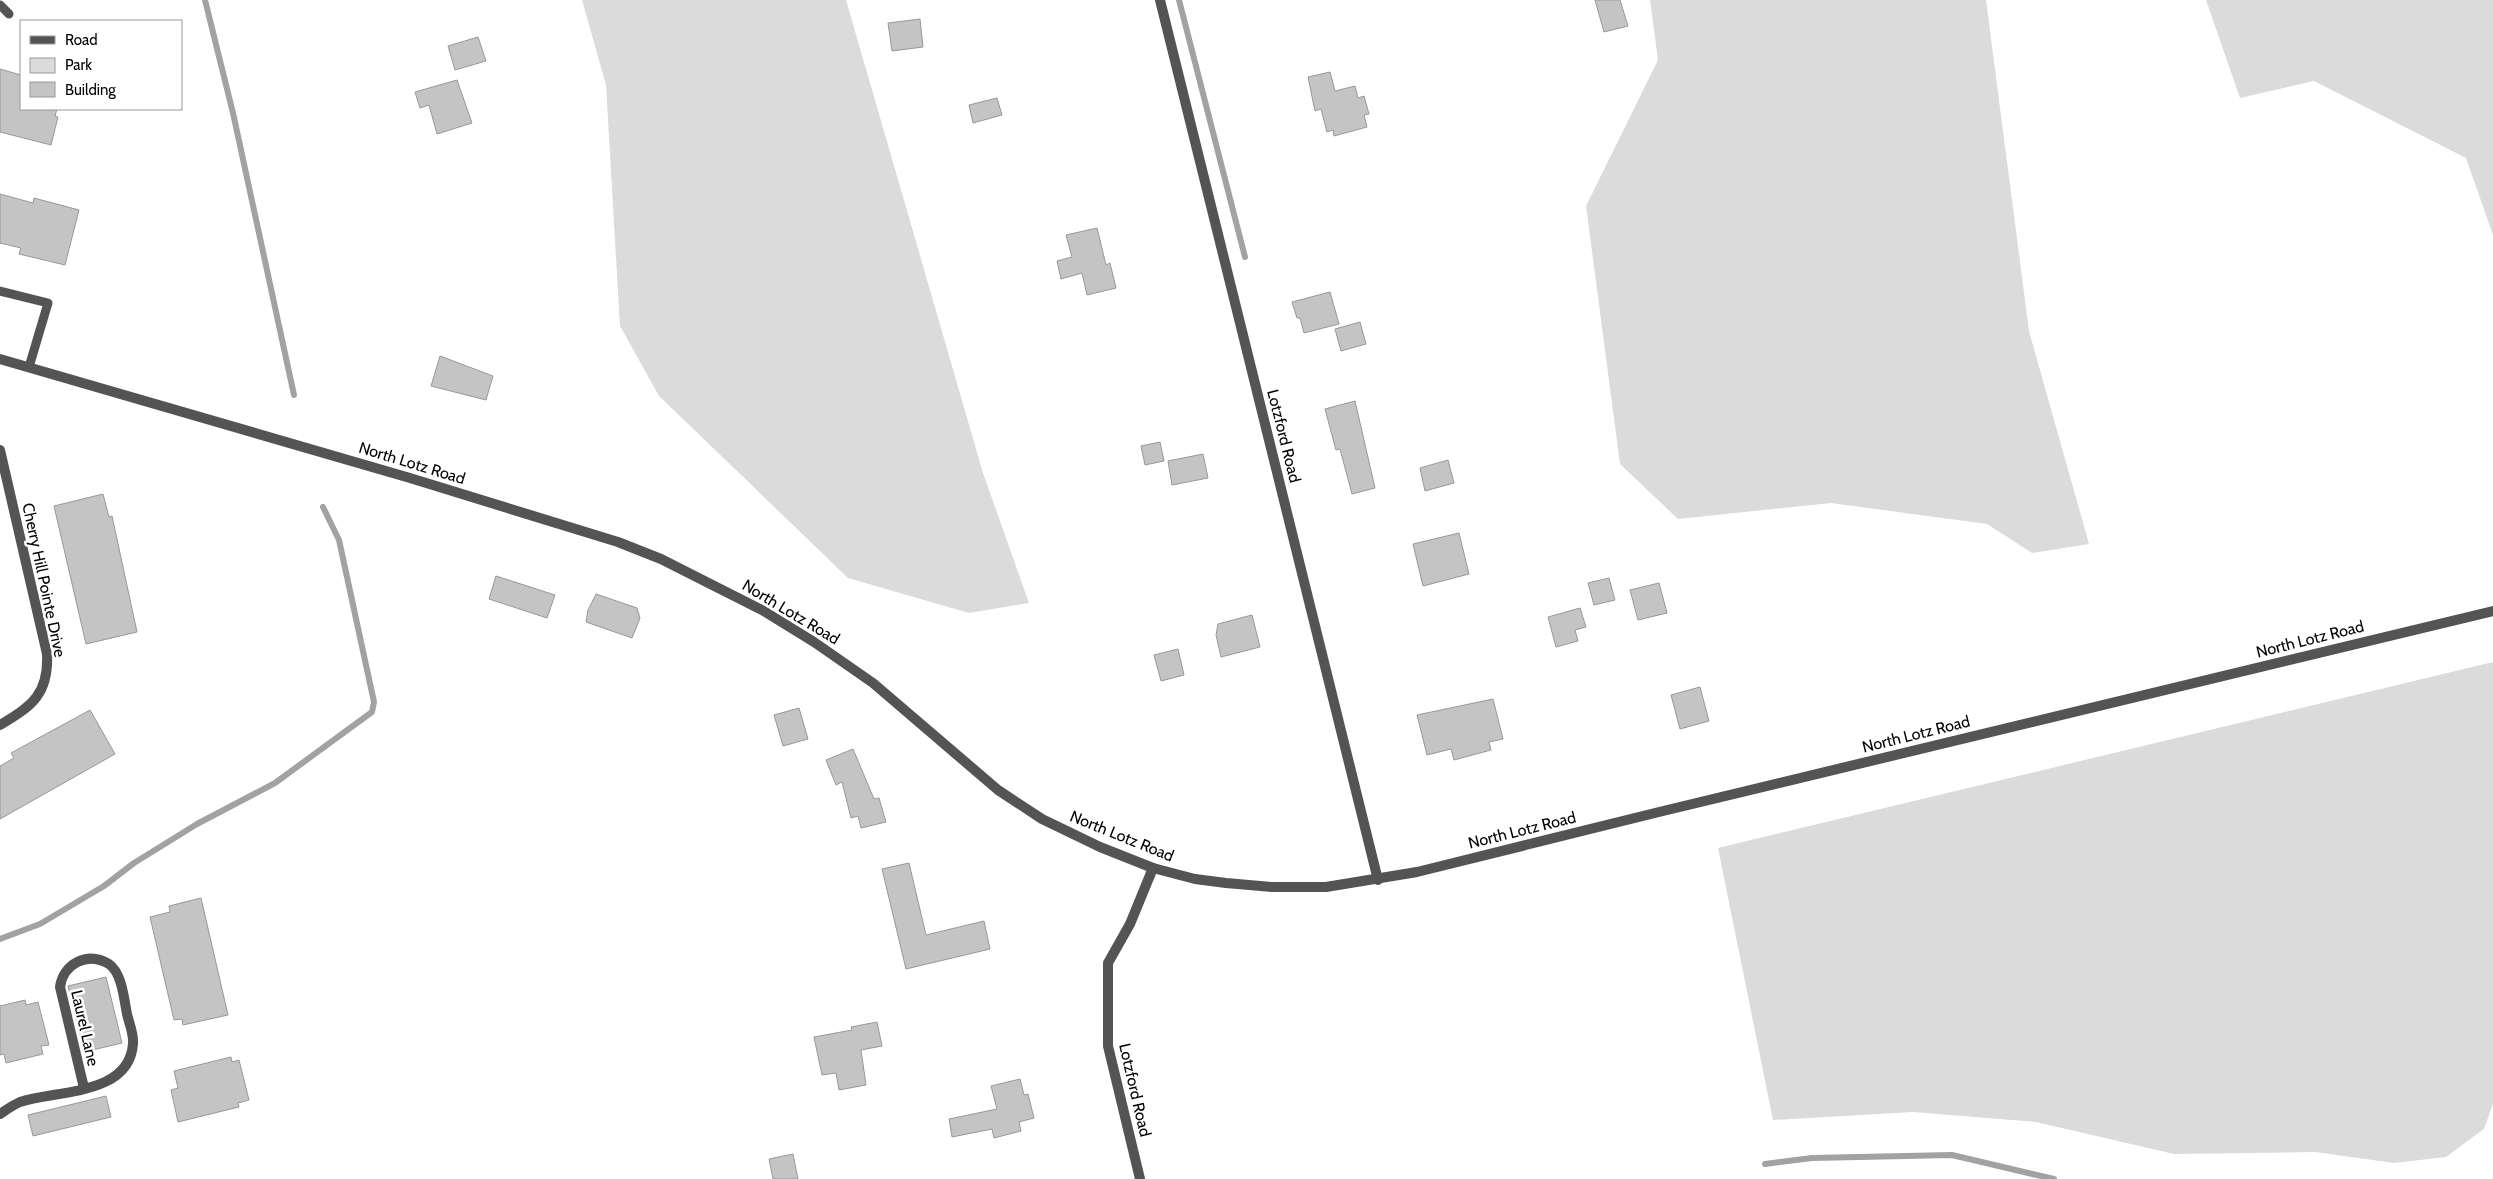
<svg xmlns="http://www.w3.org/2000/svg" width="2493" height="1179" font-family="Cabin,sans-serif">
<rect width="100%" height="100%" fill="#fff"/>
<g fill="#dbdbdb">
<path d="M582,0h264l137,473 46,130 -60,10 -121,-35 -189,-182 -39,-70 -14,-241z"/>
<path d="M1650,0h336l43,331 60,213 -57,9 -45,-29 -156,-21 -153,16 -58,-55 -34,-258 72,-146z"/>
<path d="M2206,0h287v235l-27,-77 -152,-77 -74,17z"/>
<path d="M2493,662v442l-9,25 -38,28 -52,6 -79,-11 -141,2 -138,-32 -123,-10 -140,8 -55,-272z"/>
</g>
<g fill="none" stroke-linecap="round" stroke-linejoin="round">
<g stroke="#a2a2a2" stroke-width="6">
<path d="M205,0l28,113 61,282"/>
<path d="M1179,0l66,257"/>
<path d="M0,939l40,-15 64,-38 30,-23 63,-39 78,-41 97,-71 2,-10 -35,-162 -16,-33"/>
<path d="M1765,1164l47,-6 140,-3 102,24"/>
</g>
</g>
<g fill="#c4c4c4" stroke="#989898">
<path d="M1595,0h25l8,26 -24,6z"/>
<path d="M920,19l3,28 -31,4 -4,-28z"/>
<path d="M478,37l8,24 -31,9 -7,-24z"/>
<path d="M0,69l21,6v34h36l-2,7 3,1 -7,28 -51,-13z"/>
<path d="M1330,72l5,19 20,-5 3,12 6,-2 5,18 -5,1 3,12 -33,9 -1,-6 -6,2 -6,-23 -6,2 -7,-34z"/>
<path d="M457,80l15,43 -35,11 -8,-29 -9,3 -5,-16z"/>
<path d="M997,98l5,17 -29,8 -4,-18z"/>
<path d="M0,194l33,9 1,-5 45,12 -14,55 -46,-11 2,-6 -21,-5z"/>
<path d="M1097,228l9,37 4,-2 6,25 -29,7 -5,-22 -21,6 -4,-18 15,-4 -6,-22z"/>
<path d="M1330,292l9,32 -35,9 -4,-15h-3l-5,-16z"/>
<path d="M1360,322l6,22 -25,7 -6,-22z"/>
<path d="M440,356l53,20 -7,24 -55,-14z"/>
<path d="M1355,401l20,87 -23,6 -12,-45 -4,1 -11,-41z"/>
<path d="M1160,442l4,19 -19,4 -4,-19z"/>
<path d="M1203,454l5,24 -36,7 -4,-24z"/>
<path d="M1448,460l6,23 -29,8 -5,-23z"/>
<path d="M103,494l6,23 3,-1 25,116 -51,12 -32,-138z"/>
<path d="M1459,533l10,41 -46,12 -10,-42z"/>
<path d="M496,576l59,19 -8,23 -58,-19z"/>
<path d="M1609,578l6,22 -21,5 -6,-22z"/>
<path d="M1659,583l8,30 -29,7 -8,-30z"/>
<path d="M596,594l41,14 3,10 -8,20 -46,-16 2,-12z"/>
<path d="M1580,608l6,19 -11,3 3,11 -22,6 -8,-30z"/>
<path d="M1252,615l8,32 -39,10 -5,-22 2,-11z"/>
<path d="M1178,649l6,26 -23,6 -7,-26z"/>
<path d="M1700,687l9,34 -29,8 -9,-34z"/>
<path d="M1493,699l10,40 -14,3 2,8 -37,10 -3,-11 -24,6 -10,-40z"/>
<path d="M799,708l9,31 -25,7 -9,-31z"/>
<path d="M90,710l25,44 -115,65v-53l14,-8 -3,-5z"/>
<path d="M853,749l21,50 5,-1 7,24 -25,6 -3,-12 -7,2 -9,-36 -6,3 -10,-25z"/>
<path d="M909,863l17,72 58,-14 6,28 -84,20 -24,-100z"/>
<path d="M201,898l27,117 -45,10 -1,-6 -8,1 -24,-103 20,-5 -1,-6z"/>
<path d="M106,977l16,66 -38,9 -16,-66z"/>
<path d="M25,1000l1,5 12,-3 11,43 -8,1 2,8 -37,9 -2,-9 -4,1v-49z"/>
<path d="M877,1022l5,24 -21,4 5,35 -27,5 -3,-17 -14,2 -8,-38 38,-7 -1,-3z"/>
<path d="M231,1057l1,5 7,-2 10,40 -11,3 1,4 -61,15 -7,-32 7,-2 -4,-17z"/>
<path d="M1020,1079l4,16 4,-1 6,24 -15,4 2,9 -27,7 -2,-9 -40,8 -3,-18 48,-10 -6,-23z"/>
<path d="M106,1096l5,21 -78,19 -5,-21z"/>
<path d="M793,1154l5,25h-25l-4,-20z"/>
</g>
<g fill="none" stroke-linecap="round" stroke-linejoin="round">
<g stroke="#545454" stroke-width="9">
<path d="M0,5l9,9"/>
<path d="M0,291l48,12 -19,64"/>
</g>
<g stroke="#545454" stroke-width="10">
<path d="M1160,0l218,880"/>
<path d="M0,450l47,204c2,40 -15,52 -47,71"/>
<path d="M0,1114c6,-4 13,-9 20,-12 36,-12 109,-6 113,-58 1,-10 -4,-21 -6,-30 -3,-15 -5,-41 -18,-50 -22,-13 -46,0 -49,23l24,101"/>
<path d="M1140,1179l-32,-133v-83l22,-39 23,-56"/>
</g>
<path stroke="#545454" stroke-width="10" d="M0,359l410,119 208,64 43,17 101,51 52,32 59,41 125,107 44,29 58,28 53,21 42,11 31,4 46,4h54l91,-15 242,-60 834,-201"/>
</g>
<g text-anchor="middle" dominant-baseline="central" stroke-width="5" stroke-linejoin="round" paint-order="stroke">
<g font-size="16" fill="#000" stroke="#fff">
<text transform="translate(1284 436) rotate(76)">Lotzford Road</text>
<text transform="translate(412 463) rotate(17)">North Lotz Road</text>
<text transform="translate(44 580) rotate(78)">Cherry Hill Pointe Drive</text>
<text transform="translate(791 612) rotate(31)">North Lotz Road</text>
<text transform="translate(2310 639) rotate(-14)">North Lotz Road</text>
<text transform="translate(1916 734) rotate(-14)">North Lotz Road</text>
<text transform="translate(1522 830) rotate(-14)">North Lotz Road</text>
<text transform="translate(1122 836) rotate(22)">North Lotz Road</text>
<text transform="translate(85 1028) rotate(77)">Laurel Lane</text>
<text transform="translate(1135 1090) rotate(77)">Lotzford Road</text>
</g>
</g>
<rect x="20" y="20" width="162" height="90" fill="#ffffff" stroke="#999999"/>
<rect x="30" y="36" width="25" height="8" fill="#545454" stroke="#999999"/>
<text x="65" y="45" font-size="15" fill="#000000">Road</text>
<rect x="30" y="58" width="25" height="15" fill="#dbdbdb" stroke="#999999"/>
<text x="65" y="70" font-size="15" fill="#000000">Park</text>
<rect x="30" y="82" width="25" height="15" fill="#c4c4c4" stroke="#999999"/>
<text x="65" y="95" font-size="15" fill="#000000">Building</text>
</svg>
